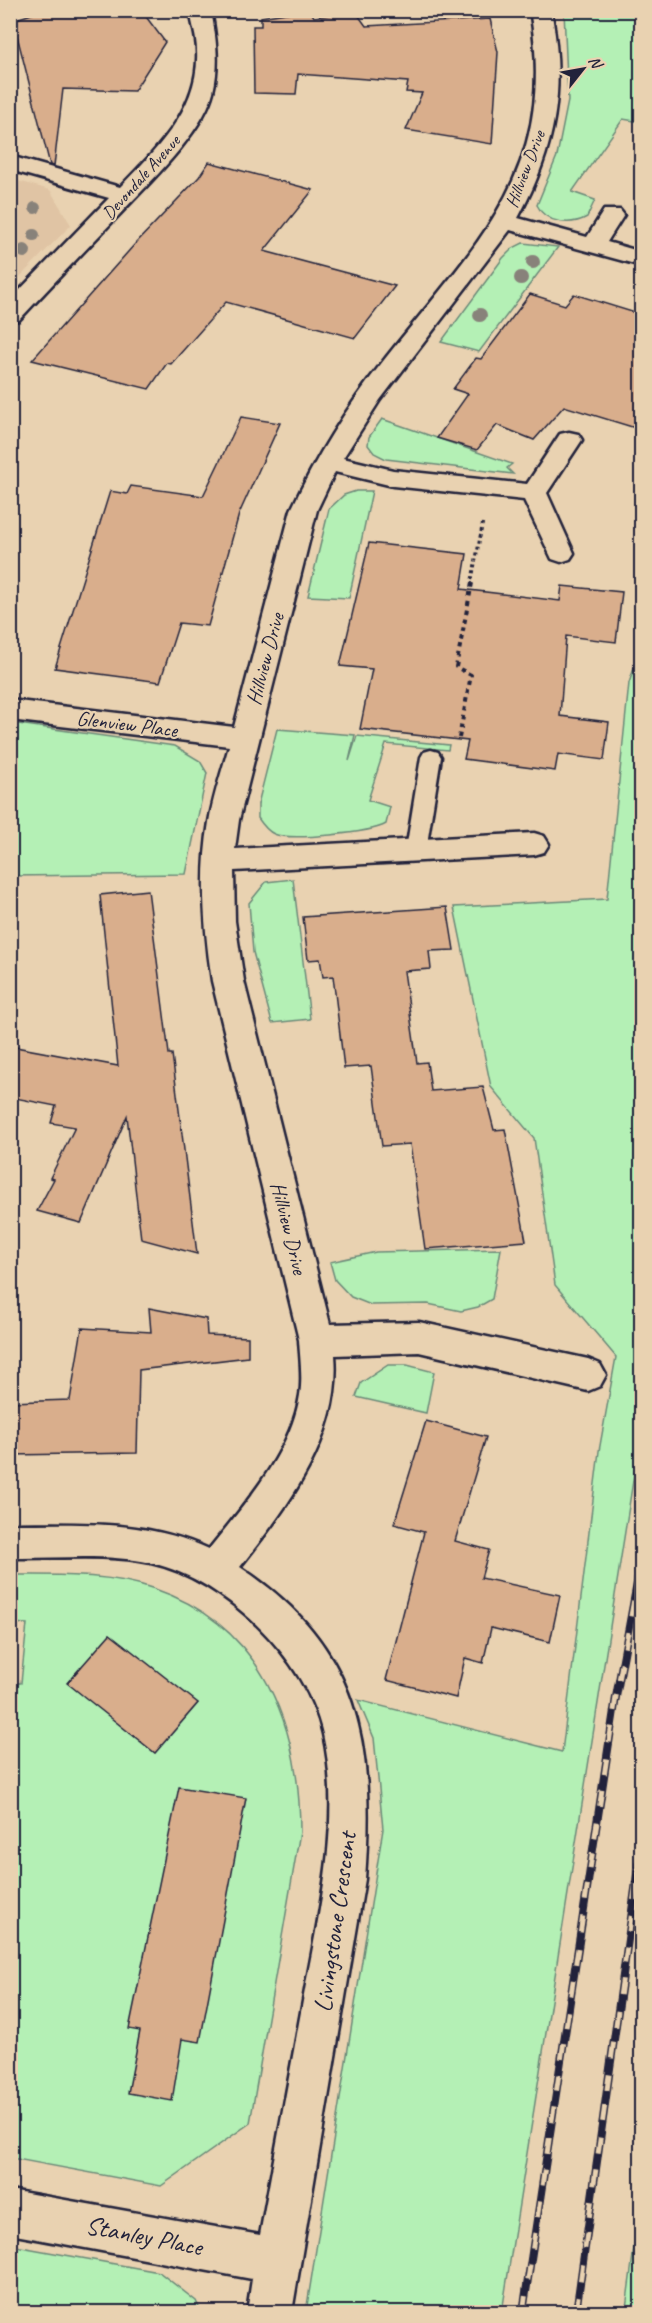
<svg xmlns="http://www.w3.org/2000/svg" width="652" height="2323" font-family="Caveat,sans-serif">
<rect width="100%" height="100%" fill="#e9d2b1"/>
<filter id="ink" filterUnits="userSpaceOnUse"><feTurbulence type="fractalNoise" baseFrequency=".0167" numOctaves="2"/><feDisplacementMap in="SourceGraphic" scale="12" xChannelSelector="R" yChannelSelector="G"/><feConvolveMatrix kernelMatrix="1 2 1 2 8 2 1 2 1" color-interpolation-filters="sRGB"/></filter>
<g filter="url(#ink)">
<path fill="#e0c4a4" d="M11,179l39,11 21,35 -60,61z"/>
<g fill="#b4f0b5" stroke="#6b8978" stroke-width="1.5" fill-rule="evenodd">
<path d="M564,11h78l-1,111 -18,-3 -51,73 23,8 -8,17c-16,9 -41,7 -50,-12l20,-49 11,-55z"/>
<path d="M523,243l35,4 -79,105 -38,-10 62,-84 10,-10z"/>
<path d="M382,419l130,45 -5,4 6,6 -127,-15 -12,-6 -6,-8 1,-8z"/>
<path d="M356,491h16l-23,107 -41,-2 21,-87 15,-14z"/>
<path d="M641,648v782l-139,882h-196l77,-483 -9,-91 -16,-38 204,52 37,-301 17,-94 -61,-72 -21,-147 -43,-51 -37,-180 153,-8 22,-216z"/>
<path d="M11,723l164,23 25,15 7,12 -21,101 -175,2z"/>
<path d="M277,729l78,6 -6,26 8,-25 92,9 -1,5 -62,-6 -18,56 22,7 -4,17c-15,9 -96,17 -112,10 -7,-3 -12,-10 -16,-16v-14z"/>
<path d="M293,879l17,140 -38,4 -19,-71 -4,-49 17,-21z"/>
<path d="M501,1249l-9,50 -14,8 -17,4 -33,-7 -57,1 -20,-8 -16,-17 -5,-18 46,-10z"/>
<path d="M388,1365h19l27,7 -8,41 -70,-16 5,-14z"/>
<path d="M11,1575c47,0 99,-2 144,14 108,37 145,137 145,243l-50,291 -89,63 -150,-28 -1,-475h11l6,-59 -16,-1zM110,1634l88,69 -43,50 -87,-70z"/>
<path d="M641,2195v117h-16l1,-4z"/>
<path d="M10,2245l149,27 37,29 5,11h-190z"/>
</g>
<g fill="#d9ae8c" stroke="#22223b" stroke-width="1.5">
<path d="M44,10h97l24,32 -31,49 -71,-2 -9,77 -4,-1 -37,-145z"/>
<path d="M305,10h5l4,7 42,-5 10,14 124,-7 8,33 -6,92 -86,-14 16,-37 -16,-1 2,-10 -110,-8 -2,20 -42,-1 -1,-67h8v-9z"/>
<path d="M209,162l104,28 -49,61 131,35 -40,52 -129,-36 -55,62 -4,-1 -18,26 -117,-29 103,-116 64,-67z"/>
<path d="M530,294l35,11 9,-11 68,21v115l-78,-24 -30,34 -37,-15 -20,25 -40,-12 31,-44 -15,-5 23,-31 5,1z"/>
<path d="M241,417l39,6 -41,91 -31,112 -29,-3 -19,59 -105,-14 55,-177 17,3 4,-8 72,10z"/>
<path d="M369,543l98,11 -6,35 99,12 2,-15 60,6 -6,50 -50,-6 -6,80 49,6 -5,38 -46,-6 -3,17 -91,-12 4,-18 -108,-12 12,-60 -32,-3z"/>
<path d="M148,890l21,164h3l25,200 -56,-15 -14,-123 -46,107 -44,-12 17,-32 -4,-1 25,-51 -24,-4 5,-17 -46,-9v-51l108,20 -18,-171z"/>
<path d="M447,907l7,43 -25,1 2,18 -27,2 13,92 10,-1 4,29 52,-4 11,43 11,-1 21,112 -101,8 -15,-105 -28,2 -11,-80 -27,2 -11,-92 -10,1 -3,-18 -12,1 -5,-43z"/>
<path d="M149,1308l57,11 1,16 41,2v20l-109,13 -2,83 -127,2v-53l60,-2 12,-72 69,4z"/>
<path d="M426,1421l60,16 -31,104 34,9 -8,28 79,17 -10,47 -59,-14 -8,35 -18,-5 -9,40 -70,-18 38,-148 -30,-8z"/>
<path d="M110,1634l88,69 -43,50 -88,-70z"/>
<path d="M179,1787l67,11 -46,244 -18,-3 -10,62 -44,-8 12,-62 -11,-2z"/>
</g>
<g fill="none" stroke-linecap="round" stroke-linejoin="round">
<defs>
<path id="service" d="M431,750l7,2 3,5 -15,93 -3,5 -7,3 -7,-3 -3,-5 15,-93 3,-5z"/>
<g id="minor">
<path d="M190,10h21c5,29 9,53 2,82 -10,41 -66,93 -93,122 -34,35 -68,71 -101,106l-9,2v-22l99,-102 -99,-28v-14l110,31c36,-37 80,-79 77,-136 0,-13 -5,-27 -7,-41z"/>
<path d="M530,10h21c15,78 5,138 -33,208l69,19 17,-27h16l4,5 -17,27 35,10v14l-132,-36 -130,170 -37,58 50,12 134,14 33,-50 9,-2 9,2 4,6 -35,53 27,60 -4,6 -9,3 -9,-3 -28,-59 -131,-14 -58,-14 -18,38 -78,310 -4,29 299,-16 10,3 5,8 -5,8 -10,3 -300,16 1,50 9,60 86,343 89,-2 169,37 12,5 6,11 -6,11 -12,5 -169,-39 -84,3c7,81 -47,151 -95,212 121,79 135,178 125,312l-73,433h-45l5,-33 -242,-45v-44l250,45c15,-81 30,-163 45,-245 15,-82 37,-172 18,-256 -16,-74 -98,-155 -172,-171 -46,-10 -95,-4 -141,-5v-34c69,0 135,-5 199,25 35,-44 82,-96 91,-154 3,-18 0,-37 -1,-55l-87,-359c-8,-53 -12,-107 -3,-159 4,-25 13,-51 20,-76l-219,-26v-20l224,27 57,-217c25,-54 56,-103 93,-150 92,-117 175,-187 146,-350z"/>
</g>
</defs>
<use href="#service" stroke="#22223b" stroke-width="5"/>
<use href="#minor" stroke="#22223b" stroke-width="5"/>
<path stroke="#22223b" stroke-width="3" stroke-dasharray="3 3" stroke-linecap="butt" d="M471,585l12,-64"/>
<path stroke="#22223b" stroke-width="4" stroke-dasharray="4.5 4.5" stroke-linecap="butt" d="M459,738l12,-63 -15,-8 16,-84"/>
<use href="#service" fill="#e9d2b1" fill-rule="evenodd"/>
<use href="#minor" fill="#e9d2b1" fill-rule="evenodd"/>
<defs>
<g id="rail">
<path d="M523,2312l93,-615 26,-141"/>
<path d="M576,2312l66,-473"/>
</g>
</defs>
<use href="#rail" stroke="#22223b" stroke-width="8"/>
<use href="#rail" stroke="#e9d2b1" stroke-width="5" stroke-dasharray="16" stroke-linecap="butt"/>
</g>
<g fill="#88827a">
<circle cx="35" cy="208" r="6"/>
<circle cx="34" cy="235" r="6"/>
<circle cx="24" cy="251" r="7"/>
<circle cx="533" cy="262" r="7"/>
<circle cx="521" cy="278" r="7"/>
<circle cx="480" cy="315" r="7"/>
</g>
</g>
<g text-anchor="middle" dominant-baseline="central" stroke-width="4.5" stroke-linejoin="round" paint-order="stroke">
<g font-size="18" fill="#22223b" stroke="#e9d2b1">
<text transform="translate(525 169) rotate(-69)">Hillview Drive</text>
<text transform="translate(141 177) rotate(-48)">Devondale Avenue</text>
</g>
<g font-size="21" fill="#22223b" stroke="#e9d2b1">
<text transform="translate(265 659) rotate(-75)">Hillview Drive</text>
<text transform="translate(127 724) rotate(7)">Glenview Place</text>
<text transform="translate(289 1228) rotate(76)">Hillview Drive</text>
</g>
<g font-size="26" fill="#22223b" stroke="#e9d2b1">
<text transform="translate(335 1922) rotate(-82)">Livingstone Crescent</text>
<text transform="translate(144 2236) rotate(11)">Stanley Place</text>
</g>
</g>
<rect width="652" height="2323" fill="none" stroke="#e9d2b1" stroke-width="36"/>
<rect x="18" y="18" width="616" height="2287" fill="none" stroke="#22223b" stroke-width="2" filter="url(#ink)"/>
<g transform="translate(583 69) rotate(59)" stroke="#e9d2b1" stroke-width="4.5" paint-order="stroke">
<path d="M0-4.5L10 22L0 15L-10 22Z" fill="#22223b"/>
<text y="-9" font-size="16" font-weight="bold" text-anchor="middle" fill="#22223b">N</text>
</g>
</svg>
